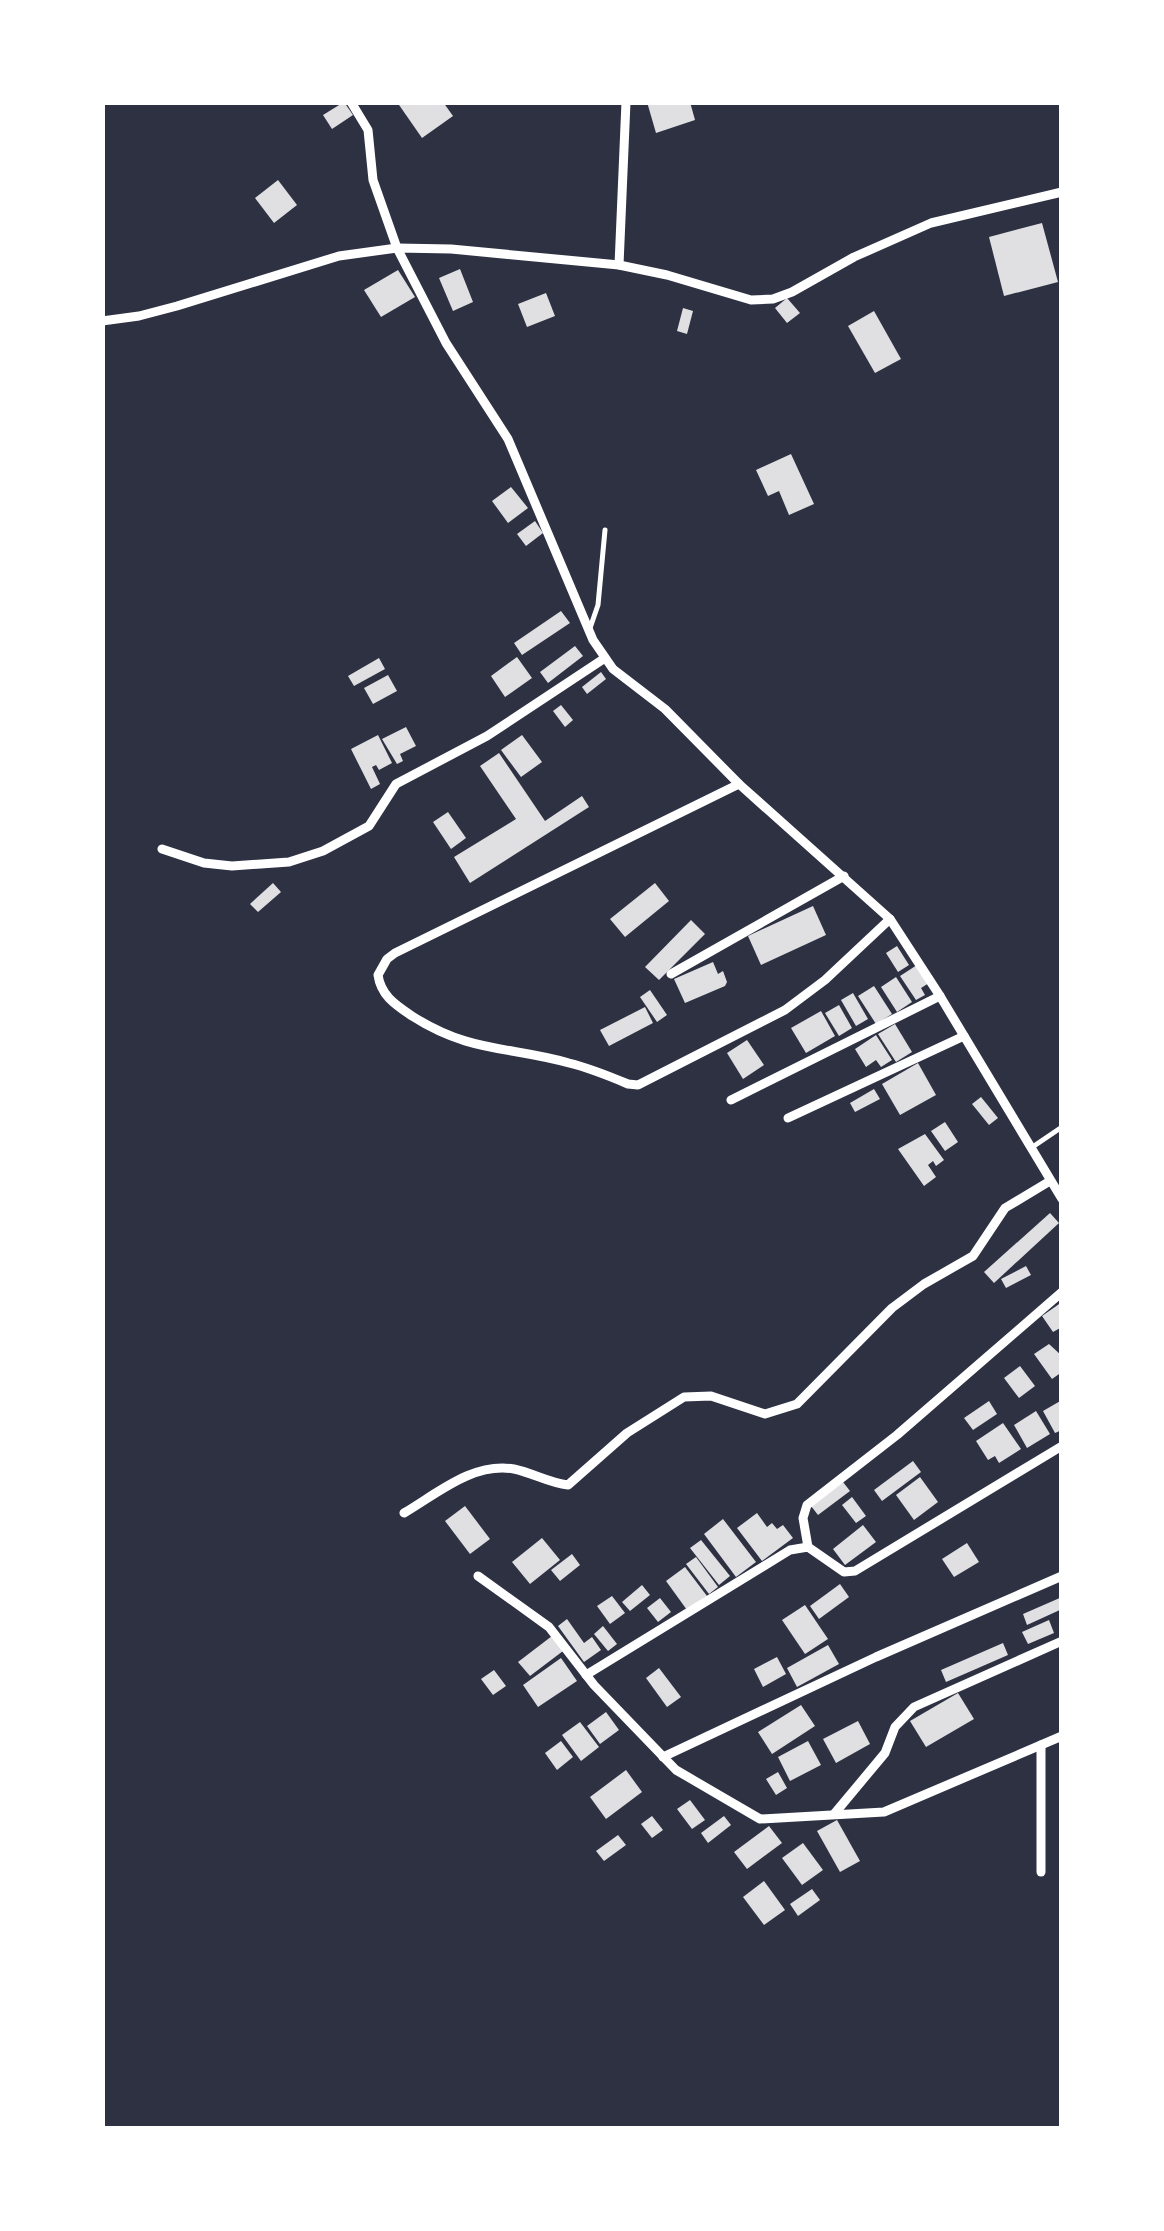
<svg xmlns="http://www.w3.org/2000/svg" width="1164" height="2231" font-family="'Exo 2',sans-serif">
<rect width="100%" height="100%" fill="#2d3142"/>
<g fill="#e0e0e3">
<path d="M344,102l9,13 -21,14 -9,-14z"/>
<path d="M397,102h46l10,14 -31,22z"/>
<path d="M647,102h43l5,18 -39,13z"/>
<path d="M278,180l19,25 -23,18 -19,-25z"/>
<path d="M1042,223l16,59 -54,14 -15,-59z"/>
<path d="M460,269l13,33 -20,9 -14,-33z"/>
<path d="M398,270l17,27 -34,20 -17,-27z"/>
<path d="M546,293l9,23 -28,11 -9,-23z"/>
<path d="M787,298l13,15 -13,10 -12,-15z"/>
<path d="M683,308l10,3 -6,23 -10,-3z"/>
<path d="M874,311l27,48 -26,14 -27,-47z"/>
<path d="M791,454l23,50 -25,11 -10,-24 -11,5 -12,-26z"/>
<path d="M511,487l17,21 -20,15 -16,-22z"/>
<path d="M535,521l8,12 -17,13 -9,-12z"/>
<path d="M561,611l9,12 -48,32 -8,-12z"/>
<path d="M575,646l8,10 -35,27 -8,-11z"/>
<path d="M517,657l15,21 -27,19 -14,-21z"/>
<path d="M379,658l6,11 -31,17 -6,-10z"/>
<path d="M601,672l5,7 -19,15 -5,-7z"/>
<path d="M388,675l9,16 -24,13 -9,-16z"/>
<path d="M561,705l12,15 -8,7 -12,-16z"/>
<path d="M406,727l10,19 -16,8 3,7 -6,3 -15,-25z"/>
<path d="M378,735l14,28 -13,7 -3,-5 -4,2 8,17 -9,5 -20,-40z"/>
<path d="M522,735l20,27 -21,15 -20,-27z"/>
<path d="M499,753l46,68 37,-25 7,11 -119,76 -16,-26 62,-38 -36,-53z"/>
<path d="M448,812l18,26 -15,11 -18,-27z"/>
<path d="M273,883l8,9 -23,20 -8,-8z"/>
<path d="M655,883l14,18 -44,36 -15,-18z"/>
<path d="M813,906l13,29 -65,30 -13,-29z"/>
<path d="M691,920l14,14 -46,46 -14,-13z"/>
<path d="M897,946l12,19 -11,7 -12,-19z"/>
<path d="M713,962l5,12 5,-3 4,11 -2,4 -40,17 -11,-24z"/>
<path d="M917,965l12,18 -8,5 4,7 -9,5 -16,-24z"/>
<path d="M896,977l16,25 -15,10 -16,-25z"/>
<path d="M874,986l18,28 -16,10 -18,-28z"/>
<path d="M650,990l17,25 -10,7 -17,-25z"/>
<path d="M853,993l15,26 -12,7 -15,-26z"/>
<path d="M839,1005l13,23 -13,8 -14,-23z"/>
<path d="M645,1007l8,16 -44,23 -9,-16z"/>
<path d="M821,1011l14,25 -29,17 -15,-25z"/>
<path d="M895,1024l17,28 -16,10 -18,-28z"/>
<path d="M876,1035l16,25 -11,7 -5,-7 -10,7 -11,-18z"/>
<path d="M747,1040l17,25 -21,14 -16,-26z"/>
<path d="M918,1063l18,32 -36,20 -18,-31z"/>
<path d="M874,1089l6,10 -25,13 -5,-9z"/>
<path d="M981,1097l17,21 -9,7 -17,-21z"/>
<path d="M945,1122l13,20 -13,9 -14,-20z"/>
<path d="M925,1134l19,26 -8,6 -3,-5 -5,4 8,12 -12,9 -26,-37z"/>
<path d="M1050,1213l9,10 -65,60 -10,-11z"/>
<path d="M1026,1266l5,9 -25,13 -5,-9z"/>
<path d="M1062,1302v25l-9,5 -11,-16z"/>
<path d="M1049,1344l13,12v16l-10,7 -18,-25z"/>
<path d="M1020,1366l15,20 -16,12 -15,-20z"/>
<path d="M1062,1400v30l-7,3 -12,-22z"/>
<path d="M989,1401l8,13 -24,16 -9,-12z"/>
<path d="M1036,1411l14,23 -23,14 -13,-23z"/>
<path d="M1003,1423l18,26 -22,14 -4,-7 -7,4 -12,-19z"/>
<path d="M913,1461l8,11 -39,29 -8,-11z"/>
<path d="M920,1477l18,25 -24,18 -18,-25z"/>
<path d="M843,1482l7,9 -32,24 -7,-9z"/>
<path d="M852,1497l14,19 -10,7 -14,-18z"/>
<path d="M465,1506l25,33 -20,15 -25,-33z"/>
<path d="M757,1513l10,14 5,-4 5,6 6,-4 10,13 -31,23 -25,-33z"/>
<path d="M723,1519l33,43 -20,15 -32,-43z"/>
<path d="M863,1525l13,17 -31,23 -12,-16z"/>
<path d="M542,1538l18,22 -30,24 -18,-22z"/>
<path d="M701,1540l29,36 -11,9 -29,-37z"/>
<path d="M967,1543l12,19 -25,15 -12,-18z"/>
<path d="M572,1554l8,11 -20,16 -9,-11z"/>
<path d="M696,1557l22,30 -9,7 -23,-30z"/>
<path d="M685,1567l22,29 -20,14 -21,-29z"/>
<path d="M840,1584l9,13 -30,22 -9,-13z"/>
<path d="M642,1585l8,10 -20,16 -8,-9z"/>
<path d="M612,1596l13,17 -15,11 -13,-18z"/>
<path d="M1062,1597v12l-35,16 -4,-11z"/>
<path d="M660,1598l11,14 -13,10 -11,-14z"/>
<path d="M805,1605l23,34 -23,15 -23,-34z"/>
<path d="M567,1619l17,24 8,-6 9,13 -17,12 -26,-36z"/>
<path d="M1049,1620l5,13 -26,11 -6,-12z"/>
<path d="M603,1626l14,18 -9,7 -14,-17z"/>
<path d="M552,1636l11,15 -33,25 -12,-14z"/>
<path d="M1003,1643l5,12 -62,27 -5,-12z"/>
<path d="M828,1645l11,19 -42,23 -10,-19z"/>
<path d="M777,1657l9,17 -23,13 -9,-18z"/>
<path d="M561,1658l16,23 -39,26 -15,-22z"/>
<path d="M659,1668l22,29 -14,10 -21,-29z"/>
<path d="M494,1670l12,16 -13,9 -12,-16z"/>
<path d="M958,1693l16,26 -48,28 -16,-26z"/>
<path d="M801,1705l14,21 -43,28 -14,-22z"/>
<path d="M606,1712l13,18 -19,14 -13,-18z"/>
<path d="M858,1721l12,23 -34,19 -13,-24z"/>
<path d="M580,1722l19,25 -18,14 -19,-26z"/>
<path d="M561,1741l12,16 -16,13 -12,-17z"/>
<path d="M808,1741l13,24 -31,16 -12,-24z"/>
<path d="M626,1770l16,22 -36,27 -16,-22z"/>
<path d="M778,1772l9,16 -11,7 -10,-16z"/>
<path d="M690,1800l15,20 -13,9 -15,-20z"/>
<path d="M652,1816l11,14 -11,8 -11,-14z"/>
<path d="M724,1816l7,9 -23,18 -7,-10z"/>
<path d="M837,1820l23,41 -20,11 -23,-41z"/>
<path d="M769,1826l13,17 -35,26 -13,-17z"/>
<path d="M618,1835l8,10 -22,16 -8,-10z"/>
<path d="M803,1843l20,27 -21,15 -20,-27z"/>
<path d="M764,1881l21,29 -21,15 -21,-28z"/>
<path d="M812,1889l8,11 -22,16 -8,-12z"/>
</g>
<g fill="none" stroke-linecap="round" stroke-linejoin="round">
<g stroke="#fff" stroke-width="5">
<path d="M589,631l9,-26 7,-75"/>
<path d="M1031,1148l31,-21"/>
</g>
<g stroke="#fff" stroke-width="9">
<path d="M351,102l17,28 5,50 24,68 49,95 62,96 85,201 20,29 52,40 74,75 151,135 50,77 122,203"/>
<path d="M619,265l7,-163"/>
<path d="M102,321l37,-5 38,-10 162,-50 58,-8 54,1 168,16 48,10 84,25 22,-1 19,-7 62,-35 77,-34 131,-31"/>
<path d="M739,784l-344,169 -8,6 -9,16c3,21 18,30 34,41 58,37 96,30 157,47 20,5 40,13 59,21l10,1 147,-75 40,-30 65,-61"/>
<path d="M162,849l42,14 28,3 57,-4 34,-11 46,-25 27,-42 91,-48 118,-78"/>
<path d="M671,974l173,-98"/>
<path d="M731,1100l209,-104"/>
<path d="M788,1118l176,-82"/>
<path d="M404,1513c34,-20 69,-51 110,-44 19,4 35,14 54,16l59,-52 57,-36 27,-1 54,18 32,-10 95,-96 32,-24 49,-28 32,-48 45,-27"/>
<path d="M808,1547l-5,-29 4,-13 90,-70 165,-143"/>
<path d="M478,1576l71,51 45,58 82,85 84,49 124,-7 178,-76"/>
<path d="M586,1675l204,-125 18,-3 36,25 11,-1 207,-125"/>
<path d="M1041,1745v127"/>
<path d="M663,1757l213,-100 186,-81"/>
<path d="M835,1813l50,-60 10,-26 19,-20 148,-66"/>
</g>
</g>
<rect width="1164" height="2231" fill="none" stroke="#ffffff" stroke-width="210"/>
</svg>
